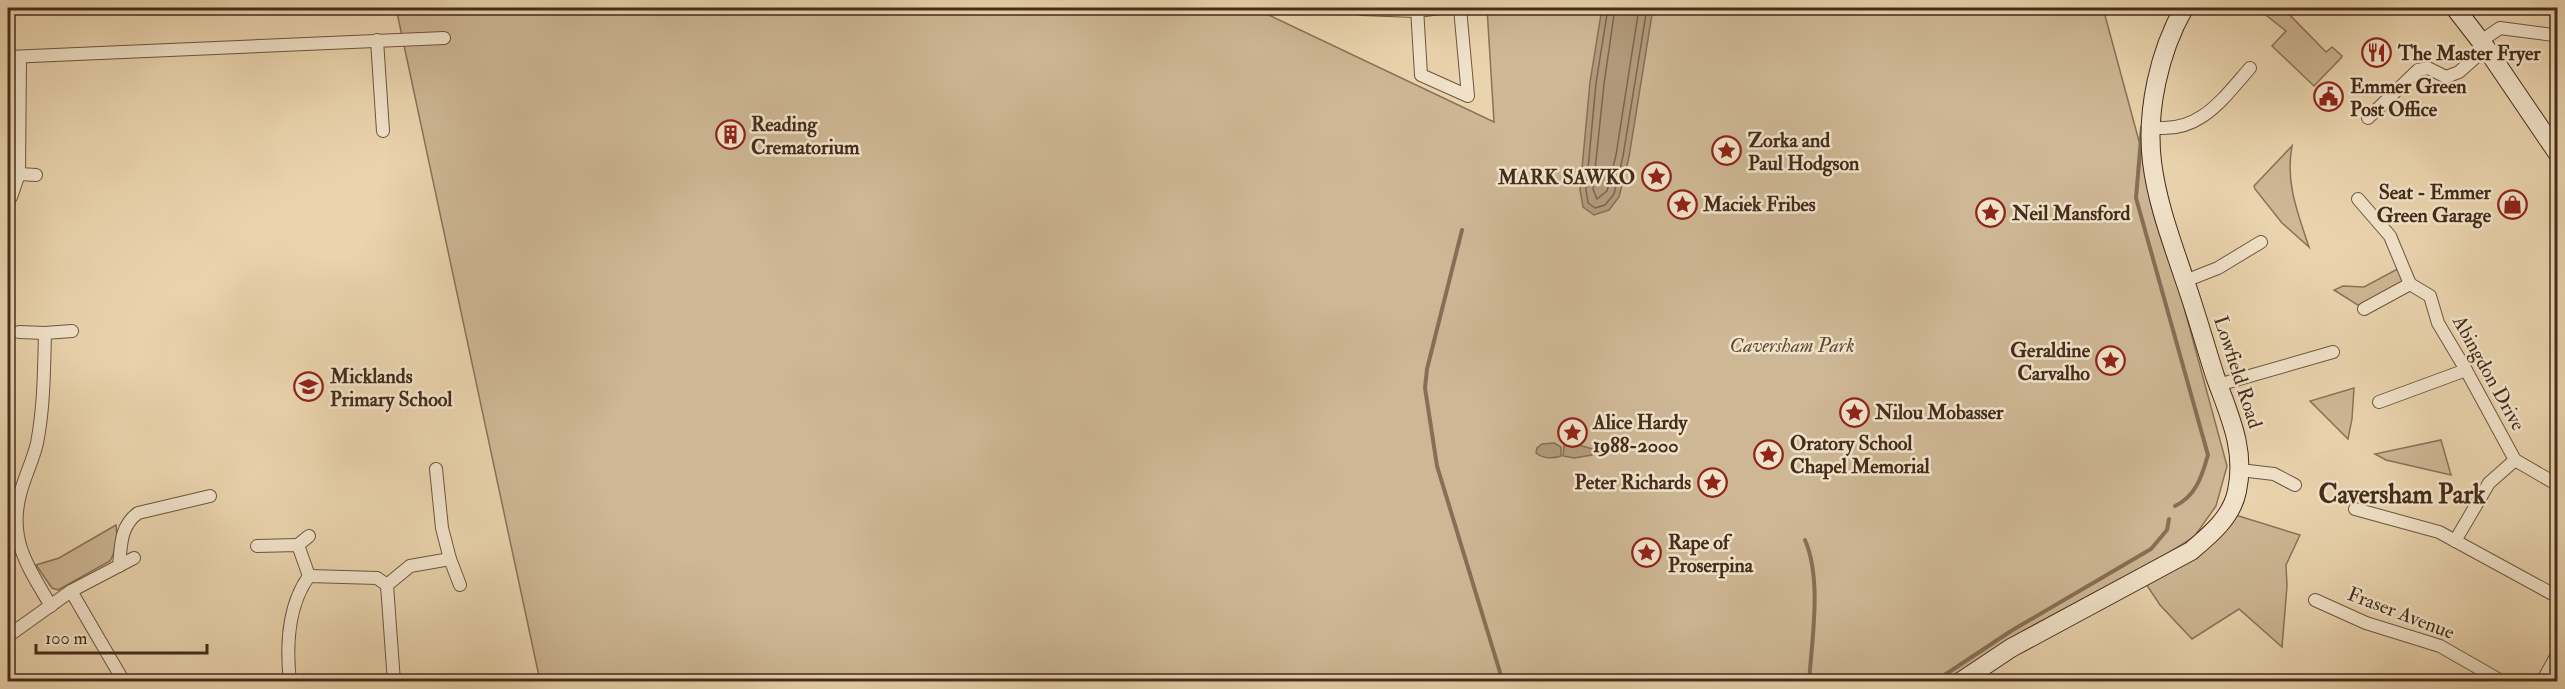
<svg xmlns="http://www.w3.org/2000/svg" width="2565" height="689" font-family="'IM FELL Double Pica',serif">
<rect width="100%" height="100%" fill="#ead4ae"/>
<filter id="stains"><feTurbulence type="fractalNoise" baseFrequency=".00333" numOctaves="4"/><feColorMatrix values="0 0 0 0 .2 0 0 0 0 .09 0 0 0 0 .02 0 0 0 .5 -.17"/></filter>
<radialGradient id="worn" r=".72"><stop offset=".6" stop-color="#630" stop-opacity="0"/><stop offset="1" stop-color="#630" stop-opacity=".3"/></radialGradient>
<g fill="#ceb795" stroke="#8a7258" stroke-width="1.5">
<path d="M396,8h858l240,114 -7,-114h616l124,458 -11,40 -22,31 -231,144h-1423z"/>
<path d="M2257,8h26l43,44 6,-5 10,9 -1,2 -27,28 -42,-40 14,-15z"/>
<path d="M2292,146c-7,36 6,68 17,101l-27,-24 -27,-34 -1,-3z"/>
<path d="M2403,266l7,18 -46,25 -30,-19 9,-4 21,1z"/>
<path d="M2354,388l-2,31 -4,20 -38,-38z"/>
<path d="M2441,440l10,35 -65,-15 -11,-6z"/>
<path d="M2229,513l71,22 -14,30 1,21 -5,61 -43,-38 -47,30 -32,-34 -18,-27z"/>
<path d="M116,525c2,11 0,26 -6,36l-52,29 -6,-2 -16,-23 23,-7z"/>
</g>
<g fill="#b29b7c" stroke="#866f55" stroke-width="1.5">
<path d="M1602,8h51l-24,149 -10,40 -10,13 -15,5 -11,-8 -3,-17 10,-108z"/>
<path d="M1554,443l7,4v9c-9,3 -17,3 -25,-3l1,-5 5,-4z"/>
<path d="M1575,444l18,5 -1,6 -18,3 -11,-2 1,-10z"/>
</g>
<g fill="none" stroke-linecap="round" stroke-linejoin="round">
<g stroke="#7c644c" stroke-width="1.5">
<path d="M1608,8l-12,75 -10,107 2,13 7,5 10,-3 9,-11 9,-38 24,-148"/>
<path d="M1615,8l-11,76 -11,105 4,10 10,-8 9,-36 23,-147"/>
</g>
<g stroke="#866f55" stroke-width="4">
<path d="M2142,127l-6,71 72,257c-6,21 -12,41 -33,51"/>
<path d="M1462,230l-35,139 -2,19 12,78 66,216"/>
<path d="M1805,540c17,39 7,99 4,142"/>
<path d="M1934,682l77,-51 140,-82 16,-19 2,-11"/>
</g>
<defs>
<g id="street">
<path d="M1417,8l4,67 47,21 -8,-88"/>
<path d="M1361,9l56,2 23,-3"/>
<path d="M377,40l6,91"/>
<path d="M2481,41l19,-13 53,7"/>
<path d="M8,57l436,-19"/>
<path d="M2368,118l50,-48 10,-2 18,9 13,-5 27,-24"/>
<path d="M2151,127c47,8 71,-27 99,-59"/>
<path d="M19,174l17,1"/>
<path d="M11,197l8,-23 1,-117"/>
<path d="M2358,199l32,37 20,48"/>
<path d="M2185,281l33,-13 43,-26"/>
<path d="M2364,309l46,-25 20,12 8,27 28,47 49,90 43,25"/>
<path d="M19,332l26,1"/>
<path d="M2218,385l115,-33"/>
<path d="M2379,402l87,-32"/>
<path d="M2240,470l34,4 21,11"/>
<path d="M2355,509l84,23 119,65"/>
<path d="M2455,541l34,-58 26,-23"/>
<path d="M298,545l11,-9"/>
<path d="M257,546l41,-1 11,31"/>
<path d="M450,559l10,26"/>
<path d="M119,566c2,-20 1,-40 19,-53l72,-17"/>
<path d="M387,585l23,-19 40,-7 -8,-31 -6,-59"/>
<path d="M387,585l7,97"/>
<path d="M71,591l53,91"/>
<path d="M2315,600l51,23 74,23 63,36"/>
<path d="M51,606c-22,-37 -43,-66 -31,-111 4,-18 13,-34 17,-52 7,-36 7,-73 8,-110l27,-2"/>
<path d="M8,636l63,-45 63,-33"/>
<path d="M290,682c-4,-36 -2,-77 19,-106l68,2 10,7"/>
<path d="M2231,682l1,-1"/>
<path d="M2542,682l16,-29"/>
</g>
<g id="secondary">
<path d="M2455,8l31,40 72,106"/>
<path d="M1960,682l51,-34 180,-97c19,-16 41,-34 46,-60 9,-42 -8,-76 -22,-115 -10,-31 -19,-64 -30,-95 -13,-39 -28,-78 -33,-119 -6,-51 7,-110 32,-154"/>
</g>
</defs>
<use href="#street" stroke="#6e5640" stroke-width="14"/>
<use href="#secondary" stroke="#452c1b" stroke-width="20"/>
<use href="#street" stroke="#f1e3ca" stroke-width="12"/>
<use href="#secondary" stroke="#f1e3ca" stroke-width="18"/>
</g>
<defs>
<symbol id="restaurant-ring" viewBox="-11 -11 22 22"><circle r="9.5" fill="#f1e3ca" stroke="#8f2418" stroke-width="1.5"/><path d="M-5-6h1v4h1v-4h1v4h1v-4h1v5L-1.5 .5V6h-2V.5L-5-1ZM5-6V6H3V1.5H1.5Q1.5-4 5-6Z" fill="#8f2418"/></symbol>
<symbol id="civic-ring" viewBox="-11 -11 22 22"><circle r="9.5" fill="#f1e3ca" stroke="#8f2418" stroke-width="1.5"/><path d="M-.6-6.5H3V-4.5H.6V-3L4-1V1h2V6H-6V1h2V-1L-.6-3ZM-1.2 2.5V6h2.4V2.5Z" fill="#8f2418"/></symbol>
<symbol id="building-ring" viewBox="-11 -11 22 22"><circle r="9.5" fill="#f1e3ca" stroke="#8f2418" stroke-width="1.5"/><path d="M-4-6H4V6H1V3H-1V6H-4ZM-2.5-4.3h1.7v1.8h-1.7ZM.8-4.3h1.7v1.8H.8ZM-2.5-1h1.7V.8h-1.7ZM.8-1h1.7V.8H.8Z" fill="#8f2418"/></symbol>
<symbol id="sight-ring" viewBox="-11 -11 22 22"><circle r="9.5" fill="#f1e3ca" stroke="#8f2418" stroke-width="1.5"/><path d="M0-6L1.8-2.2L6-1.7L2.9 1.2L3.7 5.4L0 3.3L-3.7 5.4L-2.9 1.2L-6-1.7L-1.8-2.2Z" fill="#8f2418"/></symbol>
<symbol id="shop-ring" viewBox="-11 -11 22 22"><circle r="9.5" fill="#f1e3ca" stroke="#8f2418" stroke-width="1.5"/><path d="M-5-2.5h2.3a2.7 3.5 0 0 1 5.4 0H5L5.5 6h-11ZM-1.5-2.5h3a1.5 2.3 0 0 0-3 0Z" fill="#8f2418"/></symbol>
<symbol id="school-ring" viewBox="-11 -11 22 22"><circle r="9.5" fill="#f1e3ca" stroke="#8f2418" stroke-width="1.5"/><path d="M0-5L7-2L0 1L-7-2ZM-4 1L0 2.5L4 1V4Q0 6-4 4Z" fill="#8f2418"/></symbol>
</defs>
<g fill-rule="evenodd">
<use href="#restaurant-ring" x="2360" y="36" width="33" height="33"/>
<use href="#civic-ring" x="2312" y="80" width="33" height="33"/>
<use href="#building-ring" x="714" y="118" width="33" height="33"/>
<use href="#sight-ring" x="1710" y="134" width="33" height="33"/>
<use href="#sight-ring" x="1640" y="160" width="33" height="33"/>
<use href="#sight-ring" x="1666" y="188" width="33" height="33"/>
<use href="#shop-ring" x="2496" y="188" width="33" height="33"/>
<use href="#sight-ring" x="1974" y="196" width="33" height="33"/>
<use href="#sight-ring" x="2094" y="344" width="33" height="33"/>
<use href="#school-ring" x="292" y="370" width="33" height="33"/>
<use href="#sight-ring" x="1838" y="396" width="33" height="33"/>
<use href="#sight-ring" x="1556" y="416" width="33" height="33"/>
<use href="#sight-ring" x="1752" y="438" width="33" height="33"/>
<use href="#sight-ring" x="1696" y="466" width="33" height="33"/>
<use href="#sight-ring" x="1630" y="536" width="33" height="33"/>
</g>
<g text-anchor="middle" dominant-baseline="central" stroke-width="5" stroke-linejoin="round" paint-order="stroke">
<g font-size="20" font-weight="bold" fill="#452c1b" stroke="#f1e3ca" text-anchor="start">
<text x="2398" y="53">The Master Fryer</text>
<text x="2350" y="86">Emmer Green<tspan x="2350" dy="23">Post Office</tspan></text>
<text x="751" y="124">Reading<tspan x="751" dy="23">Crematorium</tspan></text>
<text x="1748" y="140">Zorka and<tspan x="1748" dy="23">Paul Hodgson</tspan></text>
<text x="1635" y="177" text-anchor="end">MARK SAWKO</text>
<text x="2491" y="192" text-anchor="end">Seat - Emmer<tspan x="2491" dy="23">Green Garage</tspan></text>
<text x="1703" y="204">Maciek Fribes</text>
<text x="2012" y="213">Neil Mansford</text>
<text x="2090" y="350" text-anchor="end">Geraldine<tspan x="2090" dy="23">Carvalho</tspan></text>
<text x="330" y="376">Micklands<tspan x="330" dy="23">Primary School</tspan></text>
<text x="1875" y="412">Nilou Mobasser</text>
<text x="1593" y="422">Alice Hardy<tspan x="1593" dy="23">1988-2000</tspan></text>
<text x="1790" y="443">Oratory School<tspan x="1790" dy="23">Chapel Memorial</tspan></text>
<text x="1691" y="482" text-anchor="end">Peter Richards</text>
<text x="1668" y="542">Rape of<tspan x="1668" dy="23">Proserpina</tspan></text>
</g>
<g font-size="20" font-style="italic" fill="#604833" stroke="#f1e3ca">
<text x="1792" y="345">Caversham Park</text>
</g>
<g font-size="20" fill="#452c1b" stroke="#f1e3ca">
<text transform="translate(2238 372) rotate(72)">Lowfield Road</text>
<text transform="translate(2489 373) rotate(61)">Abingdon Drive</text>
<text transform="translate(2401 613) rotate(21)">Fraser Avenue</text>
</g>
<g font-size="26" font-weight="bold" fill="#452c1b" stroke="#f1e3ca">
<text x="2402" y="495">Caversham Park</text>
</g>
</g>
<rect width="2565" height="689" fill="none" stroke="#ead4ae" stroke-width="30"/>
<rect x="9" y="9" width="2547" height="671" fill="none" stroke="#452c1b" stroke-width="3"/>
<rect x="15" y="15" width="2535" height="659" fill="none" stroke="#452c1b" stroke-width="1.5"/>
<path d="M36 644v9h171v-9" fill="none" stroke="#452c1b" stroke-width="3"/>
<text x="45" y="644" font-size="18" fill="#452c1b" stroke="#f1e3ca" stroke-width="4.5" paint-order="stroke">100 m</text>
<rect width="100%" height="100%" filter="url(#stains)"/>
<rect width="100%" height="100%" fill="url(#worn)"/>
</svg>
